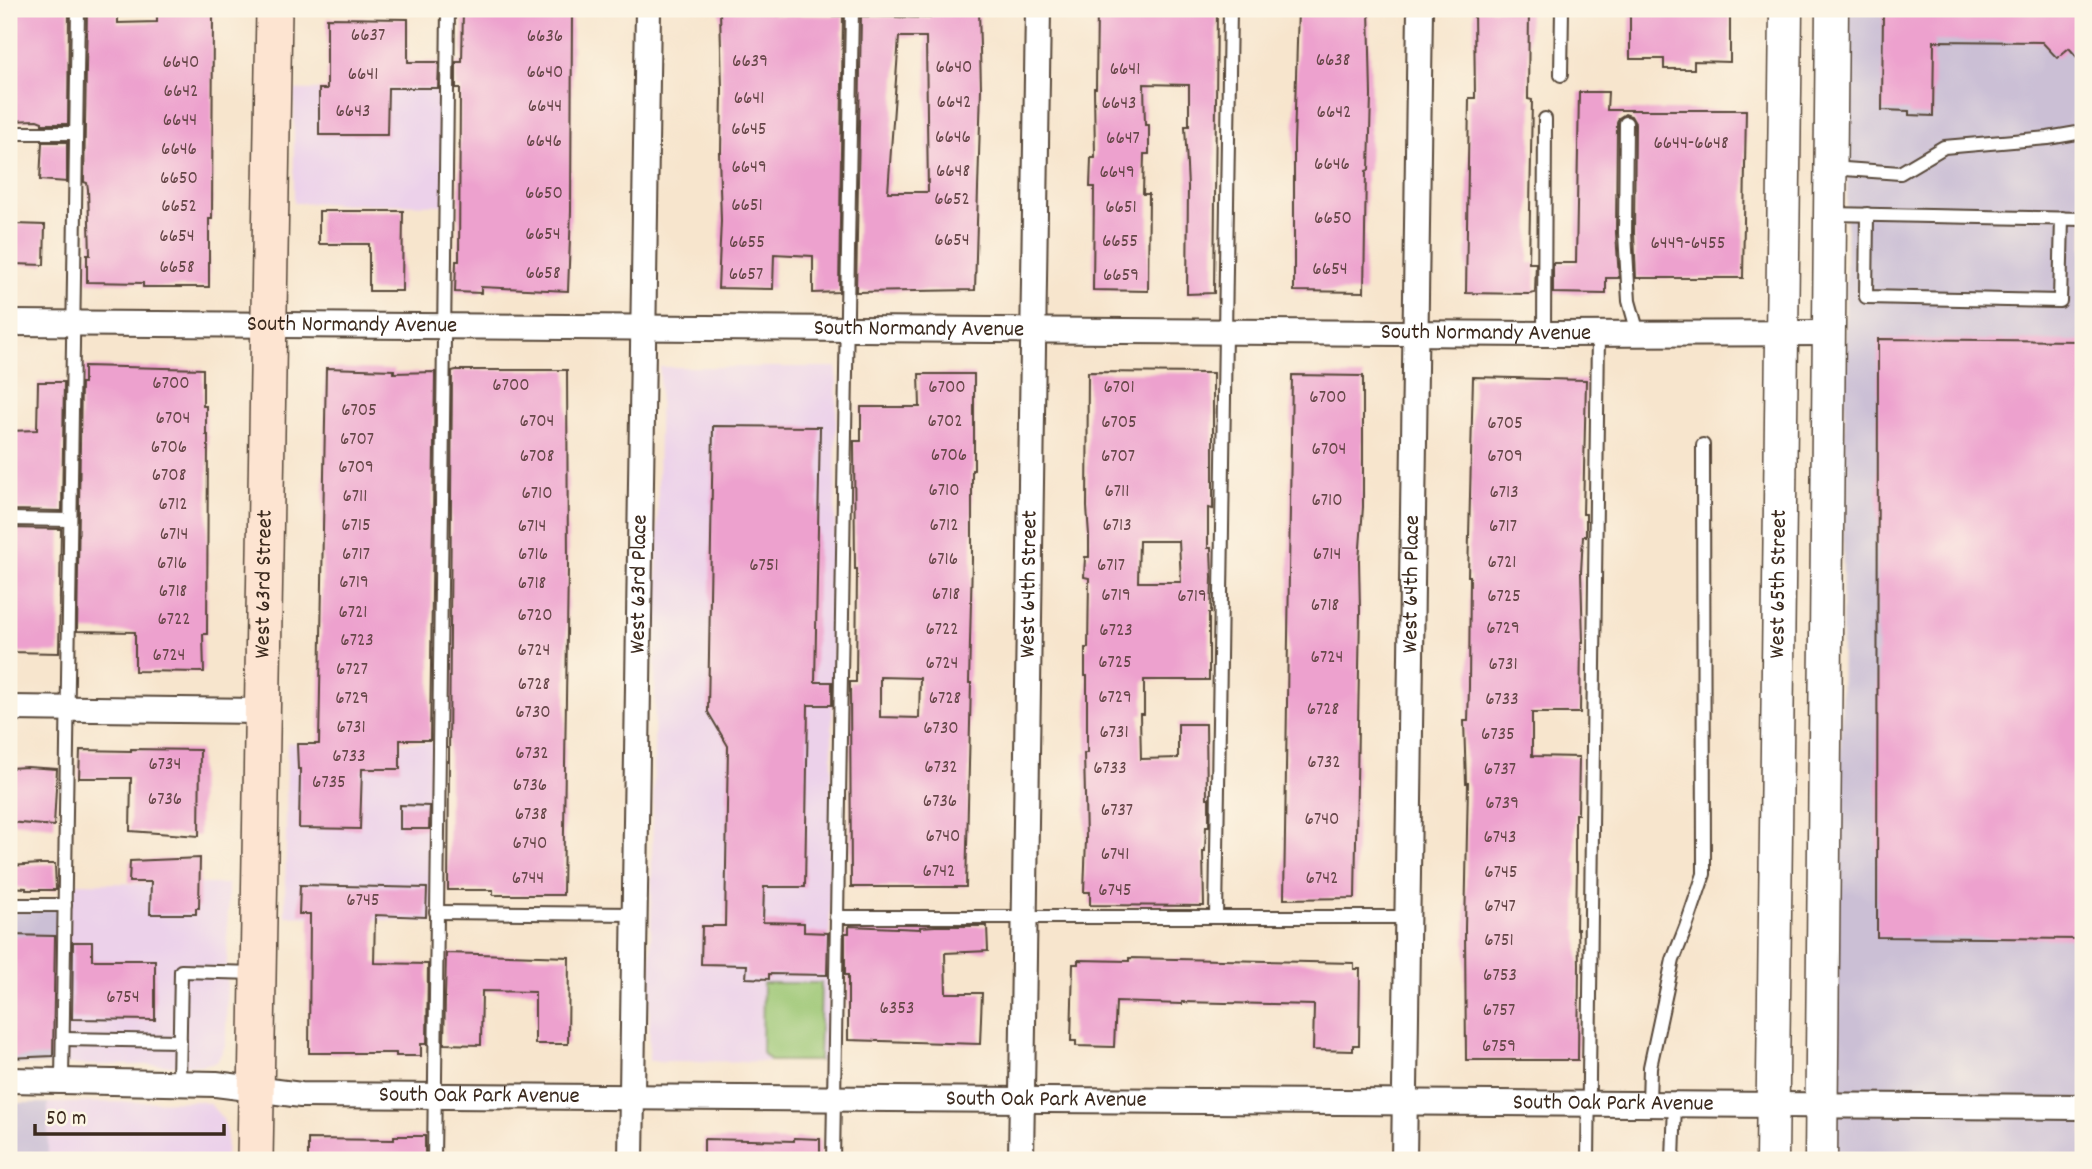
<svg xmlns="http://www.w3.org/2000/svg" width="2092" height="1169" font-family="Dekko,sans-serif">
<rect width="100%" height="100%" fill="#fcf5e5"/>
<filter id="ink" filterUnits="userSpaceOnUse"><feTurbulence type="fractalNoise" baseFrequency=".0143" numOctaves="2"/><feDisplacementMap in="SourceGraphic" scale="14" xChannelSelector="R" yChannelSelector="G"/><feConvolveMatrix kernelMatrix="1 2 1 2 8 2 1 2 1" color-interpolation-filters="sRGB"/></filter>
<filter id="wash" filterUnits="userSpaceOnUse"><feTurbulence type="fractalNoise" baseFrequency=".00686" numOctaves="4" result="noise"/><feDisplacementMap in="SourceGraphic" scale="28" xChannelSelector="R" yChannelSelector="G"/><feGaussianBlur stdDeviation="1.57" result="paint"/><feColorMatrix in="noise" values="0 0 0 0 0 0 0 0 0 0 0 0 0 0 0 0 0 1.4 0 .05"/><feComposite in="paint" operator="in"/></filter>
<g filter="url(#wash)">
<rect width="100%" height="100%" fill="#f7e5cd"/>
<g fill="#ecd1ea">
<path d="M447,88l-2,117 -151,-2v-113z"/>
<path d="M660,367h177l-9,695 -179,-1z"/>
<path d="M287,743h148l-3,179 -147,-6z"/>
<path d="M68,883l160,1 -2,160 -9,18 -17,3h-134z"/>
<path d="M199,1101l11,3 13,15 4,13 -1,28h-178v-57z"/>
</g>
<g fill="#cbbfd5">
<path d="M1849,9h234v1151h-247z"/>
<path d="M9,907h59l-2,158 -57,-1z"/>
<rect x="9" y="1103" width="39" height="57"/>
</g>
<path fill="#9bc673" stroke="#6b7848" stroke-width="2" d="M763,983h58l-2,78h-48l-9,-9z"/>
<g id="blocks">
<g fill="#eda1ce" fill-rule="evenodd">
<path d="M9,9h60l-1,115h-26v-2l-5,-2 -28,1z"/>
<path d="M87,9h31v14l39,-1v-13h56l-1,210h-3v68h-66v-4l-56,-1v-27h3l-2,-66 -1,-6 -3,-1z"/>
<path d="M463,9h109l-1,202 -3,80 -87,-4v6l-26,-1 1,-31h3l1,-173h-4v-26h6z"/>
<path d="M930,9h49l2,79 -6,202 -119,2 5,-276 69,2zM899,37h27l2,155h-40z"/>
<path d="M1097,9h120l-3,284 -27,1 1,-107 -3,-61h4v-41l-45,-1 1,41h4v29h-5l-1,40h6l-1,97 -55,-1 1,-103h-4l1,-29h4l-1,-70h2z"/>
<path d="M1298,9h71l2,86 -2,75 -3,1 -2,121 -70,-1v-148z"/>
<path d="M1474,9h55l-1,90 4,1 -3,163h7l-1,30 -6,1 -63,-1 3,-195h6z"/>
<path d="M1630,9h100v53l-36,-1v8h-30v-10h-34z"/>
<path d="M1883,9h200v55l-14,-16 -12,10 -15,-16 -108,-1 -1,75 -24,-1v-4l-27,-1z"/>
<path d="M720,10l54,2v3l69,1 -4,276 -26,1v-37l-39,-2 -1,35 -55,-1 3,-67 -2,-69h2l1,-63z"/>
<path d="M327,18l81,1v43h31l-1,26h-50l-1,47h-68v-46h8z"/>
<path d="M1579,92h29l-1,18h139l-3,168h-107l-2,-45 1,-110 -4,-7 -6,-2 -6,4 -2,5 -1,110 3,45h-13v16l-53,-1v-30h23z"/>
<path d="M42,142h25v40l-27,-2z"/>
<path d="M319,211h84l-1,80h-33v-47h-50z"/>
<path d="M15,224l30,1 -1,40 -30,-1z"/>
<path d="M1878,339l205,2v598l-206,-2z"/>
<path d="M84,366l119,3v37h3v29h2l-1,199h-4l1,38 -69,-1v-39l-58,-1 4,-248h3z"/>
<path d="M326,368l68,2v3l41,-1 -5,368h-30v29h-38l-2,60 -61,-1 1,-59h-2l-1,-25h22z"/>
<path d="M456,370h111l1,198 -5,327h-70v-5h-45l4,-519z"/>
<path d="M1088,372l125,1v136l-5,-1v40h3l1,29 -1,36h-2v67h-65v34h-4l1,45 37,-1v-34h28l1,74h2v28h-3l-1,25h-2l1,55 -114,-1v-13h-6l2,-53 -2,-86h3v-77h-2v-28h3l1,-70 -5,-1 1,-20h4v-22l-2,-28zM1139,541h40l2,41h-43z"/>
<path d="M919,374h55v96h-2v90l-3,123h2l-5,204h-115l-1,-205h6l1,-113h-2l-1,-128h7v-34h59zM880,677l40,1 -1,40 -39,-1z"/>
<path d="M1292,375l71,1v131l-4,54 1,50 -5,287 -71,1z"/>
<path d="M1473,377l113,3 -3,134h3v22h-3l-2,36 2,70h-2l-1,71h-48v43l47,1 -1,57h-3v49h2l-1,66h2l1,35 -1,96h-112l-1,-131 3,-146h-2l-2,-62h4l1,-34 1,-111h-2z"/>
<path d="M38,382h26l-2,129 -53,-1v-79l28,-1z"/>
<path d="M713,426l107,1 -5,255h17v23h-24l-3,182h-41l-1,35 41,1v9l24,1 -1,42 -58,-1v5l-23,-1 1,-13 -46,-1 1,-38h23l3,-180 -20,-34z"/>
<path d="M9,528l52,1 -2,124 -50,-1z"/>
<path d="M131,749l69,1 -1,86 -69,-5 1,-53h-52l1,-28 51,1z"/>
<path d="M27,767l30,2 -3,57 -45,-4v-54z"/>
<path d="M400,805l30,1 -1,23h-29z"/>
<path d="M200,858l-1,50h-3v6h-46l1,-32h-22l1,-21z"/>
<path d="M41,864h14l1,26h-30v-2l-17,-1v-21z"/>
<path d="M300,885l127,3 -1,29 -51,-2 -1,48 54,1 -1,80h-6v12h-25v-3h-87l1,-139h-11z"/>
<path d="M849,926l71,3v-2l15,-1h52l1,25 -43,2 1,40h36l-2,51 -132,-4v-65h-3v-42h4z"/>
<path d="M9,935l46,1 -2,120 -44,2z"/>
<path d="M73,942h19v18h63v60l-83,-1z"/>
<path d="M446,953l123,4 -1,87h-33v-52l-53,-1 -1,54 -37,-1z"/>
<path d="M1129,958l225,5v6h6l-1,76h-6v6l-40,-1 1,-45 -132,-3v2l-66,-2 -2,45 -38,-1v-5h-5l2,-77h5v-4l51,1z"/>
<path d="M394,1136h31v24h-117v-21l86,1z"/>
<path d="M794,1138l26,1v21h-116v-21l90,2z"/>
</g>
</g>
</g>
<g filter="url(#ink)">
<use href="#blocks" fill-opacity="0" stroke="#574638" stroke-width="2"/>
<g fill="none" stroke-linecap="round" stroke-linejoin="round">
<defs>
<g id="service">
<path d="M1561,75l1,-66"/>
<path d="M1626,123l-1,110 4,68 9,32"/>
<path d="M9,133h67"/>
<path d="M1831,168l69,5 44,-26 104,-9 35,-6"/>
<path d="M1831,214l252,5"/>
<path d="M1867,214l-1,83 194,4 2,-83"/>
<path d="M1544,334l1,-215"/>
<path d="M9,519l61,1"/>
<path d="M9,905h56"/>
<path d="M436,912l199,2"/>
<path d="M836,917h571"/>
<path d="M1216,917l14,-908"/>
<path d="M63,1039l117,2"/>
<path d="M62,1080l16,-1071"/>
<path d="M179,1082l2,-111 75,2"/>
<path d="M1649,1103l1,-36 23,-107 13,-33 18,-53 -1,-429"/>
<path d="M434,1160l14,-1151"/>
<path d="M833,1160l19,-1151"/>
<path d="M1588,1160l10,-826"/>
<path d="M1673,1160l2,-57"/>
</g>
<g id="minor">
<path id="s1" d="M9,323l1535,11 285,-1"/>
<path d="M9,708l253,3"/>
<path id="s2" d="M9,1080l207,4 85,11 1782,12"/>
<path id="s3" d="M631,1160l17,-1151"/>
<path id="s4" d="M1021,1160l17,-1151"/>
<path id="s5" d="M1404,1160l16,-1151"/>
</g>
<g id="tertiary">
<path id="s6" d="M1772,1160l14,-1151"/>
<path d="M1821,1160l11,-1151"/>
</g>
<g id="secondary">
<path id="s7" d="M255,1160l19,-1151"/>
</g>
</defs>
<use href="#service" stroke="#574638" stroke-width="16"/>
<use href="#minor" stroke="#574638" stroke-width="28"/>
<use href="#tertiary" stroke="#574638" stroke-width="35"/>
<use href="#secondary" stroke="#574638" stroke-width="38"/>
<use href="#service" stroke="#fff" stroke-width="12"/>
<use href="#minor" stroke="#fff" stroke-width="24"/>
<use href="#tertiary" stroke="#fff" stroke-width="32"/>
<use href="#secondary" stroke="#fde4d1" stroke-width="35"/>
</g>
</g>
<g text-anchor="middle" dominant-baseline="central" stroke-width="5" stroke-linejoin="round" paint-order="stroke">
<g font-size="19" fill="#68484a">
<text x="368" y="36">6637</text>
<text x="545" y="37">6636</text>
<text x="1333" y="61">6638</text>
<text x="750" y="62">6639</text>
<text x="181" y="63">6640</text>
<text x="954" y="68">6640</text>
<text x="1125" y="70">6641</text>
<text x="545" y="73">6640</text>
<text x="363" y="75">6641</text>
<text x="181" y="92">6642</text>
<text x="749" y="99">6641</text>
<text x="954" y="103">6642</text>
<text x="1119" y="104">6643</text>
<text x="545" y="107">6644</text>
<text x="353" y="112">6643</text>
<text x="1334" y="113">6642</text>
<text x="180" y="121">6644</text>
<text x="749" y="130">6645</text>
<text x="953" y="138">6646</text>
<text x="1123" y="139">6647</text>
<text x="544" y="142">6646</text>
<text x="1691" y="144">6644-6648</text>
<text x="179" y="150">6646</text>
<text x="1332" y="165">6646</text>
<text x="749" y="168">6649</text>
<text x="953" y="172">6648</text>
<text x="1117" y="173">6649</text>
<text x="179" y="179">6650</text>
<text x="544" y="194">6650</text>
<text x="952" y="200">6652</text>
<text x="747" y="206">6651</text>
<text x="179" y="207">6652</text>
<text x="1121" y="208">6651</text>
<text x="1333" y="219">6650</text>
<text x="543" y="235">6654</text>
<text x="177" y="237">6654</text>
<text x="952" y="241">6654</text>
<text x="1120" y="242">6655</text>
<text x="747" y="243">6655</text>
<text x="1688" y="244">6449-6455</text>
<text x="177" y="268">6658</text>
<text x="1330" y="270">6654</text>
<text x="543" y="274">6658</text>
<text x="746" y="275">6657</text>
<text x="1121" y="276">6659</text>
<text x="171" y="384">6700</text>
<text x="511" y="386">6700</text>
<text x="947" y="388">6700</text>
<text x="1119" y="388">6701</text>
<text x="1328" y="398">6700</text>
<text x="359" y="411">6705</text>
<text x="173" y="419">6704</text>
<text x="537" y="422">6704</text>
<text x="945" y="422">6702</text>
<text x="1119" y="423">6705</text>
<text x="1505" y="424">6705</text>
<text x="357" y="440">6707</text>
<text x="169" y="448">6706</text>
<text x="1329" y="450">6704</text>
<text x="949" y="456">6706</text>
<text x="537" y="457">6708</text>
<text x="1118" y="457">6707</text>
<text x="1505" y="457">6709</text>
<text x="356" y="468">6709</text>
<text x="169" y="476">6708</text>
<text x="944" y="491">6710</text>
<text x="1117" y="492">6711</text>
<text x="1504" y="493">6713</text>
<text x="537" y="494">6710</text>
<text x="355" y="497">6711</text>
<text x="1327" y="501">6710</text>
<text x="173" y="505">6712</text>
<text x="356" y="526">6715</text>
<text x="944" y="526">6712</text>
<text x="1117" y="526">6713</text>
<text x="532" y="527">6714</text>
<text x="1503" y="527">6717</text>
<text x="174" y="535">6714</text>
<text x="356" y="555">6717</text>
<text x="533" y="555">6716</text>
<text x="1327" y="555">6714</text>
<text x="943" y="560">6716</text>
<text x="1502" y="563">6721</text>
<text x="172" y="564">6716</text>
<text x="764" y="566">6751</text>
<text x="1111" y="566">6717</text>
<text x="354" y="583">6719</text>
<text x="532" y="584">6718</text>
<text x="173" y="592">6718</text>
<text x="946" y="595">6718</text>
<text x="1116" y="596">6719</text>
<text x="1192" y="597">6719</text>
<text x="1504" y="597">6725</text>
<text x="1325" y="606">6718</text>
<text x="353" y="613">6721</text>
<text x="535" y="616">6720</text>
<text x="174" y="620">6722</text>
<text x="1503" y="629">6729</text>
<text x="942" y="630">6722</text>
<text x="1116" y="631">6723</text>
<text x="357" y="641">6723</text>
<text x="534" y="651">6724</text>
<text x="169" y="656">6724</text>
<text x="1327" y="658">6724</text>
<text x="1115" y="663">6725</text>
<text x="942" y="664">6724</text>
<text x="1503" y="665">6731</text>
<text x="352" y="670">6727</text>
<text x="534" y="685">6728</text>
<text x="1115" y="698">6729</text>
<text x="352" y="699">6729</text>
<text x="945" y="699">6728</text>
<text x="1502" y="700">6733</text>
<text x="1323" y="710">6728</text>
<text x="533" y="713">6730</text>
<text x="351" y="728">6731</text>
<text x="941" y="729">6730</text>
<text x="1114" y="733">6731</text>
<text x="1498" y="735">6735</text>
<text x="532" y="754">6732</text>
<text x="349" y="757">6733</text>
<text x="1324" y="763">6732</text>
<text x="165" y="765">6734</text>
<text x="941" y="768">6732</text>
<text x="1110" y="769">6733</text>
<text x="1500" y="770">6737</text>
<text x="329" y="783">6735</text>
<text x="530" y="786">6736</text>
<text x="165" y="800">6736</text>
<text x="940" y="802">6736</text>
<text x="1502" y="804">6739</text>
<text x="1117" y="811">6737</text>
<text x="531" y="815">6738</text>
<text x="1322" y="820">6740</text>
<text x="943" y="837">6740</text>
<text x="1500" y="838">6743</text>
<text x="530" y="844">6740</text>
<text x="1115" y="855">6741</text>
<text x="939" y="872">6742</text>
<text x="1501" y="873">6745</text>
<text x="528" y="879">6744</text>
<text x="1322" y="879">6742</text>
<text x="1115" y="891">6745</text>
<text x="363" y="901">6745</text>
<text x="1500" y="907">6747</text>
<text x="1499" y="941">6751</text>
<text x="1500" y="976">6753</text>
<text x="123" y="998">6754</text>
<text x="897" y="1009">6353</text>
<text x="1499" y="1011">6757</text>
<text x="1499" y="1047">6759</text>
</g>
<g font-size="23" fill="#3b2a1e" stroke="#fcf5e5">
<text stroke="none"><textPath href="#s1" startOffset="343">South Normandy Avenue</textPath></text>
<text stroke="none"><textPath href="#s1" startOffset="910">South Normandy Avenue</textPath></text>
<text stroke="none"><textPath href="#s1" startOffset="1477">South Normandy Avenue</textPath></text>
<text stroke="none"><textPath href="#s5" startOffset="576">West 64th Place</textPath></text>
<text stroke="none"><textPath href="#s7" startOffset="576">West 63rd Street</textPath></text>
<text stroke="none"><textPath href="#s3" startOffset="576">West 63rd Place</textPath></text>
<text stroke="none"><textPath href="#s4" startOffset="576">West 64th Street</textPath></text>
<text stroke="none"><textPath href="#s6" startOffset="576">West 65th Street</textPath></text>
<text stroke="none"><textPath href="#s2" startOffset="471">South Oak Park Avenue</textPath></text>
<text stroke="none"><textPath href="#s2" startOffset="1038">South Oak Park Avenue</textPath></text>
<text stroke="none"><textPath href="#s2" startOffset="1605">South Oak Park Avenue</textPath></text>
</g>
</g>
<rect width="2092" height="1169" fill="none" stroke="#fcf5e5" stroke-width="35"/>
<path d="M35 1124v10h189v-10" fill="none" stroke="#3b2a1e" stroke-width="3.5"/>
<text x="46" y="1124" font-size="21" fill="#3b2a1e" stroke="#fcf5e5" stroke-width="5" paint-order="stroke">50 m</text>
</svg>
